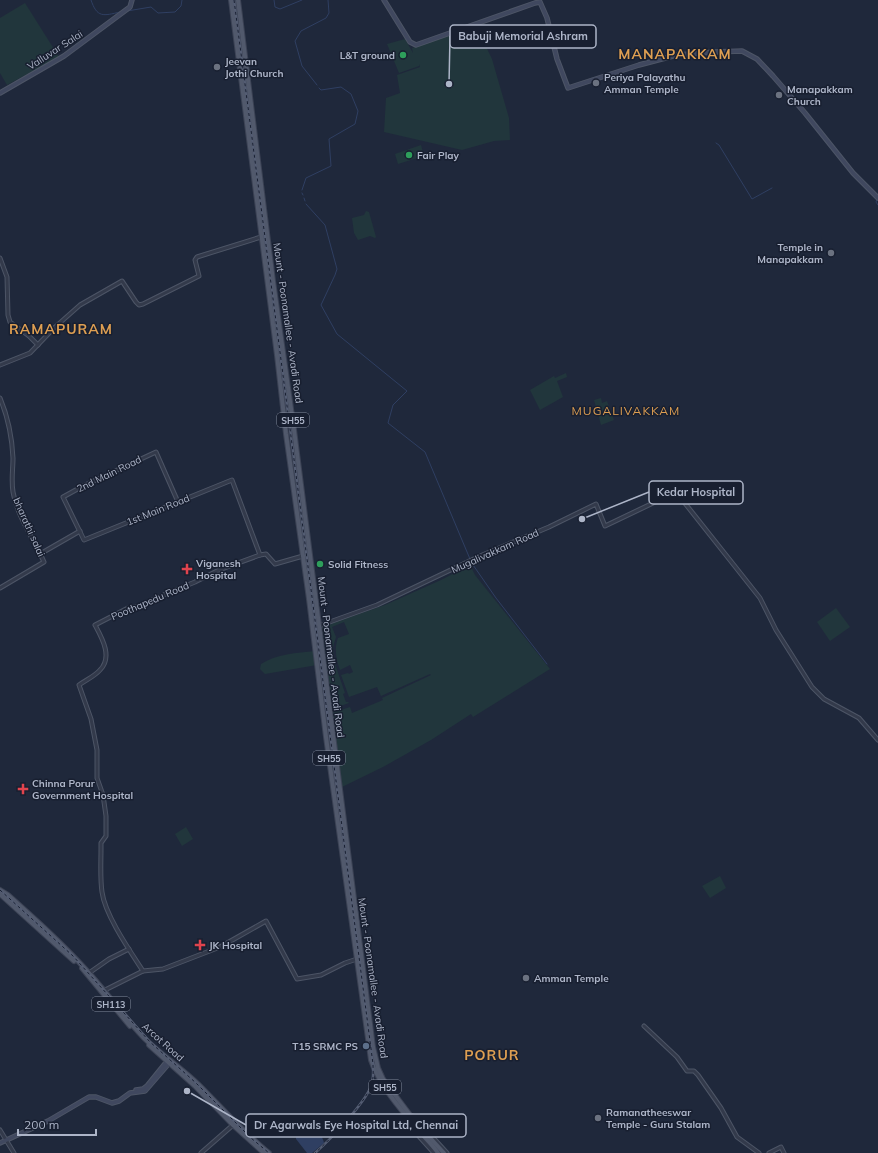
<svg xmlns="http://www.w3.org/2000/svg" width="878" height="1153" font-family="Mulish,sans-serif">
<rect width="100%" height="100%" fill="#1f283b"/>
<g fill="#21363c">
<path d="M25,3l34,54 -52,28 -7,-12v-55z"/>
<path d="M476,26l16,33 17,59 1,22 -16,1 -32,9 -78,-18 2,-34 14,-5 -3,-18 23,-8 -1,-3v2l-20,7 -12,-29 18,-5 8,14 -1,-5z"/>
<path d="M421,145l3,11 -26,8 -3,-10z"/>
<path d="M366,211l3,1 7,25 -1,1 -5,-2 -12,4 -4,-7 -2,-15 12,-3z"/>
<path d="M566,373l1,4 -10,4 6,16 -23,13 -10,-20 24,-14 1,2z"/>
<path d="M601,398l1,5 5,-2 7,19 -13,5 -7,-25z"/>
<path d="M470,565l5,10 75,94 -77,48 -2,-3 -40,26 -48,27 -41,20 -10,-74 18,-6 2,6 31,-13 -1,-2 49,-23 -1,-1 -49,22 -4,-9 -28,10 -8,-22 7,-2 1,1 4,-2 -3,-7 -10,5c-4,-11 -6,-21 -2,-32l11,-4 -5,-12 -12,5 4,10 -3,10 1,14 11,32 -2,1 3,8h2l1,1 -17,6 -11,-82 64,-22 56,-25z"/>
<path d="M836,608l14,19 -20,14 -13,-19z"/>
<path d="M315,651l2,14 -52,9 -5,-5 1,-5c15,-10 36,-11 54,-13z"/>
<path d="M186,827l7,12 -11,7 -7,-12z"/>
<path d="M720,876l6,12 -16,10 -8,-12z"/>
</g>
<path fill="#2f3f62" d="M308,1124c6,2 15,12 16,19l-12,10h-5l-11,-14v-2z"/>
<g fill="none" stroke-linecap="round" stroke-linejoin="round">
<g stroke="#2f3f62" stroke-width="1">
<path d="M91,0c6,18 12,16 29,12"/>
<path d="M274,0l1,7 5,2 22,-9"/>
<path d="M127,11l24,-4 7,6 17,-1 6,-6 1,-6"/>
<path d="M317,85l-15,-19 -7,-25 6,-10 25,-13 3,-5 -1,-13"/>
<path d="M716,143l3,2 33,54 20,-11"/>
<path d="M302,190l4,-12 25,-12 -2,-27 26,-15 3,-13 -7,-17 -10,-7 -20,3 -2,-2"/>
<path d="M302,193l1,2"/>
<path d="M304,198l1,3"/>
<path d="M877,199l-1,3 2,3"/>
<path d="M306,204l19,21 12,44 -2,6 -14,30 16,29 70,57 -14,14 -5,18 37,29 45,107"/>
<path d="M471,562l25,36 51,66"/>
</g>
<defs>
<g id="tertiary">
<path d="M0,258l7,19 1,38 2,7 19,14 9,9"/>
<path d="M0,365l30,-12 24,-25 26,-23 42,-24 14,21 3,3 4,-1 56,-28 -4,-16 2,-3 64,-20"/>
<path d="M0,398c8,19 12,39 13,60 0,11 -2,22 0,34 4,24 21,47 31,70l-44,26"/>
<path d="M178,502l-22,-50 -73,34 -20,11 21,43 148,-60 28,75"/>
<path d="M40,554l40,-23"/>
<path d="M313,628l64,-23 103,-49 69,-29 47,-23 9,22 69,-33 6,4 80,101 16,32 36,57 12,12 35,19 19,22"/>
<path d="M143,971c-13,-20 -38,-56 -41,-79 -2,-14 -1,-29 -1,-43v-6l5,-7v-20l-3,-21 -6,-17v-28l-6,-31 -12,-34c7,-5 16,-9 21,-15 13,-13 2,-32 -5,-45l33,-17 15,-2 13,-8 39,-16 24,-12 41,-15 6,-1 9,10 28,-8"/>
<path d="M89,973l20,-14 20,-10"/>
<path d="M105,990l38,-19 20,-2 57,-22 46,-26 31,58 24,-4 24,-12 12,-4"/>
<path d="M644,1026l33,31 10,14h7l4,4 23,33 16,29 22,16"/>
<path d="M404,1114l3,9 27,30"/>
<path d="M410,1115l3,1 8,9"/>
<path d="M0,1130l14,23"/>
<path d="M427,1131l20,22"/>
<path d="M201,1153l32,-28"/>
<path d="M769,1153l12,-6 3,6"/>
</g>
<g id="secondary">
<path d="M384,0l26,42 6,3 119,-42 5,-1 7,16 10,41 11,29 71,-23 38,-10 37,-3 28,-1 15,8 16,17 32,37 48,60 25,25"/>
<path d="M0,93l64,-37 66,-49 2,-7"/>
<path d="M136,1090l7,-1 4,-3 21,-26"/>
<path d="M0,1143l48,-22 41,-24h7l16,6 7,-2 11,-8 15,-2 26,-30"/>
</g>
<g id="primary">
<path d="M231,0l46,355 9,79 23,165 17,138 45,323c8,25 31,51 49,72 6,7 13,13 18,21"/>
<path d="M238,0l35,281 21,149 79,617 5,21 5,11 30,40 31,34"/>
<path d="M0,890l8,5c28,25 56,50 81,78 19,21 35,44 55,65 17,17 38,30 55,47 23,23 45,48 70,68"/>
<path d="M0,894l74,67"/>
<path d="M82,968l48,58"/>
<path d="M149,1045l46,41 38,39 31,28"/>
</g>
</defs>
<use href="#tertiary" stroke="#4d5566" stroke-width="5"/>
<use href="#secondary" stroke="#4d5566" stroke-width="5.5"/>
<use href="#primary" stroke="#3c4355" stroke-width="6"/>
<use href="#tertiary" stroke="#333a4b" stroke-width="3"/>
<use href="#secondary" stroke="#40485f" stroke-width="3.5"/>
<use href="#primary" stroke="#51596c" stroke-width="4"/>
<defs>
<g id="rail">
<path d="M234,0l139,1064c0,7 1,15 -2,22 -6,17 -41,54 -56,67"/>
<path d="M0,890l73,66 77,86 46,41 55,55 18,15"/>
</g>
</defs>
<use href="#rail" stroke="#545d73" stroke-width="2.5"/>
<use href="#rail" stroke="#181f30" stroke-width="1" stroke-dasharray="3" stroke-linecap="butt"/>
</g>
<g fill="#2e9e5b" stroke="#181f30" stroke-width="1.5">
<circle cx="403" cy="55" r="4"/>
<circle cx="409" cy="155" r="4"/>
<circle cx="320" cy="564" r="4"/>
</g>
<g fill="#6b7280" stroke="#181f30" stroke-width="1.5">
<circle cx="217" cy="67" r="4"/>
<circle cx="596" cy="83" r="4"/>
<circle cx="779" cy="95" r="4"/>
<circle cx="831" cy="253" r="4"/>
<circle cx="526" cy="978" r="4"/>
<circle cx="598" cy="1118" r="4"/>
</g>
<g fill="#e0444e" stroke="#181f30" stroke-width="1.5">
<path d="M185 563h4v4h4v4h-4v4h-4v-4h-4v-4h4z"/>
<path d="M21 783h4v4h4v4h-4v4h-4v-4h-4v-4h4z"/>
<path d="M198 939h4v4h4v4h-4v4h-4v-4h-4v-4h4z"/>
</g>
<circle fill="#5c6f8a" stroke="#181f30" stroke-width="1.5" cx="366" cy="1046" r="4"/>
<g text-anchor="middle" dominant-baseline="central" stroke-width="3" stroke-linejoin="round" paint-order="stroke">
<g fill="#181f30" stroke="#80889a" stroke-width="1">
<rect x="277" y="413" width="32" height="14" rx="3"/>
<rect x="313" y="751" width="32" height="14" rx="3"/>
<rect x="92" y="997" width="38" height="14" rx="3"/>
<rect x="369" y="1080" width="32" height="14" rx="3"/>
</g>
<g font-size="9" font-weight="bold" fill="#adb5c8">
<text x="293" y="420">SH55</text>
<text x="329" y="758">SH55</text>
<text x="111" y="1004">SH113</text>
<text x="385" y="1087">SH55</text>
</g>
<g font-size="10" fill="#adb5c8" stroke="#181f30">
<text transform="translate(55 50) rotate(-33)">Valluvar Salai</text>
<text transform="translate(288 323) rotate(82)">Mount - Poonamallee - Avadi Road</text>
<text transform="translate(109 474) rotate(-26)">2nd Main Road</text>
<text transform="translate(158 510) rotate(-22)">1st Main Road</text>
<text transform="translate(29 527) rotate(66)">bharathi salai</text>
<text transform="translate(495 551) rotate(-24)">Mugalivakkam Road</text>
<text transform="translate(150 601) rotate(-23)">Poothapedu Road</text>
<text transform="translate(331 657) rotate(83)">Mount - Poonamallee - Avadi Road</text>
<text transform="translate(373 978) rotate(82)">Mount - Poonamallee - Avadi Road</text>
<text transform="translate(163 1042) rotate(42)">Arcot Road</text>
</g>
<g font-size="10" font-weight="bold" fill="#adb5c8" stroke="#181f30" text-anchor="start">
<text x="395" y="55" text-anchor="end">L&amp;T ground</text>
<text x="225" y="61">Jeevan<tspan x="225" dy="12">Jothi Church</tspan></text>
<text x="604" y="77">Periya Palayathu<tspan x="604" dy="12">Amman Temple</tspan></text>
<text x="787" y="89">Manapakkam<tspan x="787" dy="12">Church</tspan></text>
<text x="417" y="155">Fair Play</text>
<text x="823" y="247" text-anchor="end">Temple in<tspan x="823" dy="12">Manapakkam</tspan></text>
<text x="196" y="563">Viganesh<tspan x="196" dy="12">Hospital</tspan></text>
<text x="328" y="564">Solid Fitness</text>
<text x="32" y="783">Chinna Porur<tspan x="32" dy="12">Government Hospital</tspan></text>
<text x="209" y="945">JK Hospital</text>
<text x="534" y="978">Amman Temple</text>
<text x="358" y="1046" text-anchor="end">T15 SRMC PS</text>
<text x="606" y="1112">Ramanatheeswar<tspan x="606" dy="12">Temple - Guru Stalam</tspan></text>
</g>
<g font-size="12" letter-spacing="1" fill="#de9f52" stroke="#181f30">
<text x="626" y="410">MUGALIVAKKAM</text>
</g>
<g font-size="14" font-weight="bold" letter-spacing="1" fill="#de9f52" stroke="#181f30">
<text x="675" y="54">MANAPAKKAM</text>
<text x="61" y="329">RAMAPURAM</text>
<text x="492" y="1055">PORUR</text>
</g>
</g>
<path fill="none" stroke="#adb5c8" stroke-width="1.5" d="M449 84L450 36M582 519L649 492M187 1091L246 1125"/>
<g fill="#adb5c8" stroke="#181f30" stroke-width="1.5">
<circle cx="449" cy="84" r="4"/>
<circle cx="582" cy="519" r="4"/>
<circle cx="187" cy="1091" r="4"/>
</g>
<g fill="#181f30" stroke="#adb5c8" stroke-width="1.5">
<rect x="450" y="25" width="146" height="23" rx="4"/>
<rect x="649" y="481" width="94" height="23" rx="4"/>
<rect x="246" y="1114" width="220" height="23" rx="4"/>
</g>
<g font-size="11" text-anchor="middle" font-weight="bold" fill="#adb5c8">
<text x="523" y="40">Babuji Memorial Ashram</text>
<text x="696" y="496">Kedar Hospital</text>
<text x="356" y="1129">Dr Agarwals Eye Hospital Ltd, Chennai</text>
</g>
<path d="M18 1129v6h78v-6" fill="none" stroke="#adb5c8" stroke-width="2"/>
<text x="24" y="1129" font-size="12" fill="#adb5c8" stroke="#181f30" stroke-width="3" paint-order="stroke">200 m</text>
</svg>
